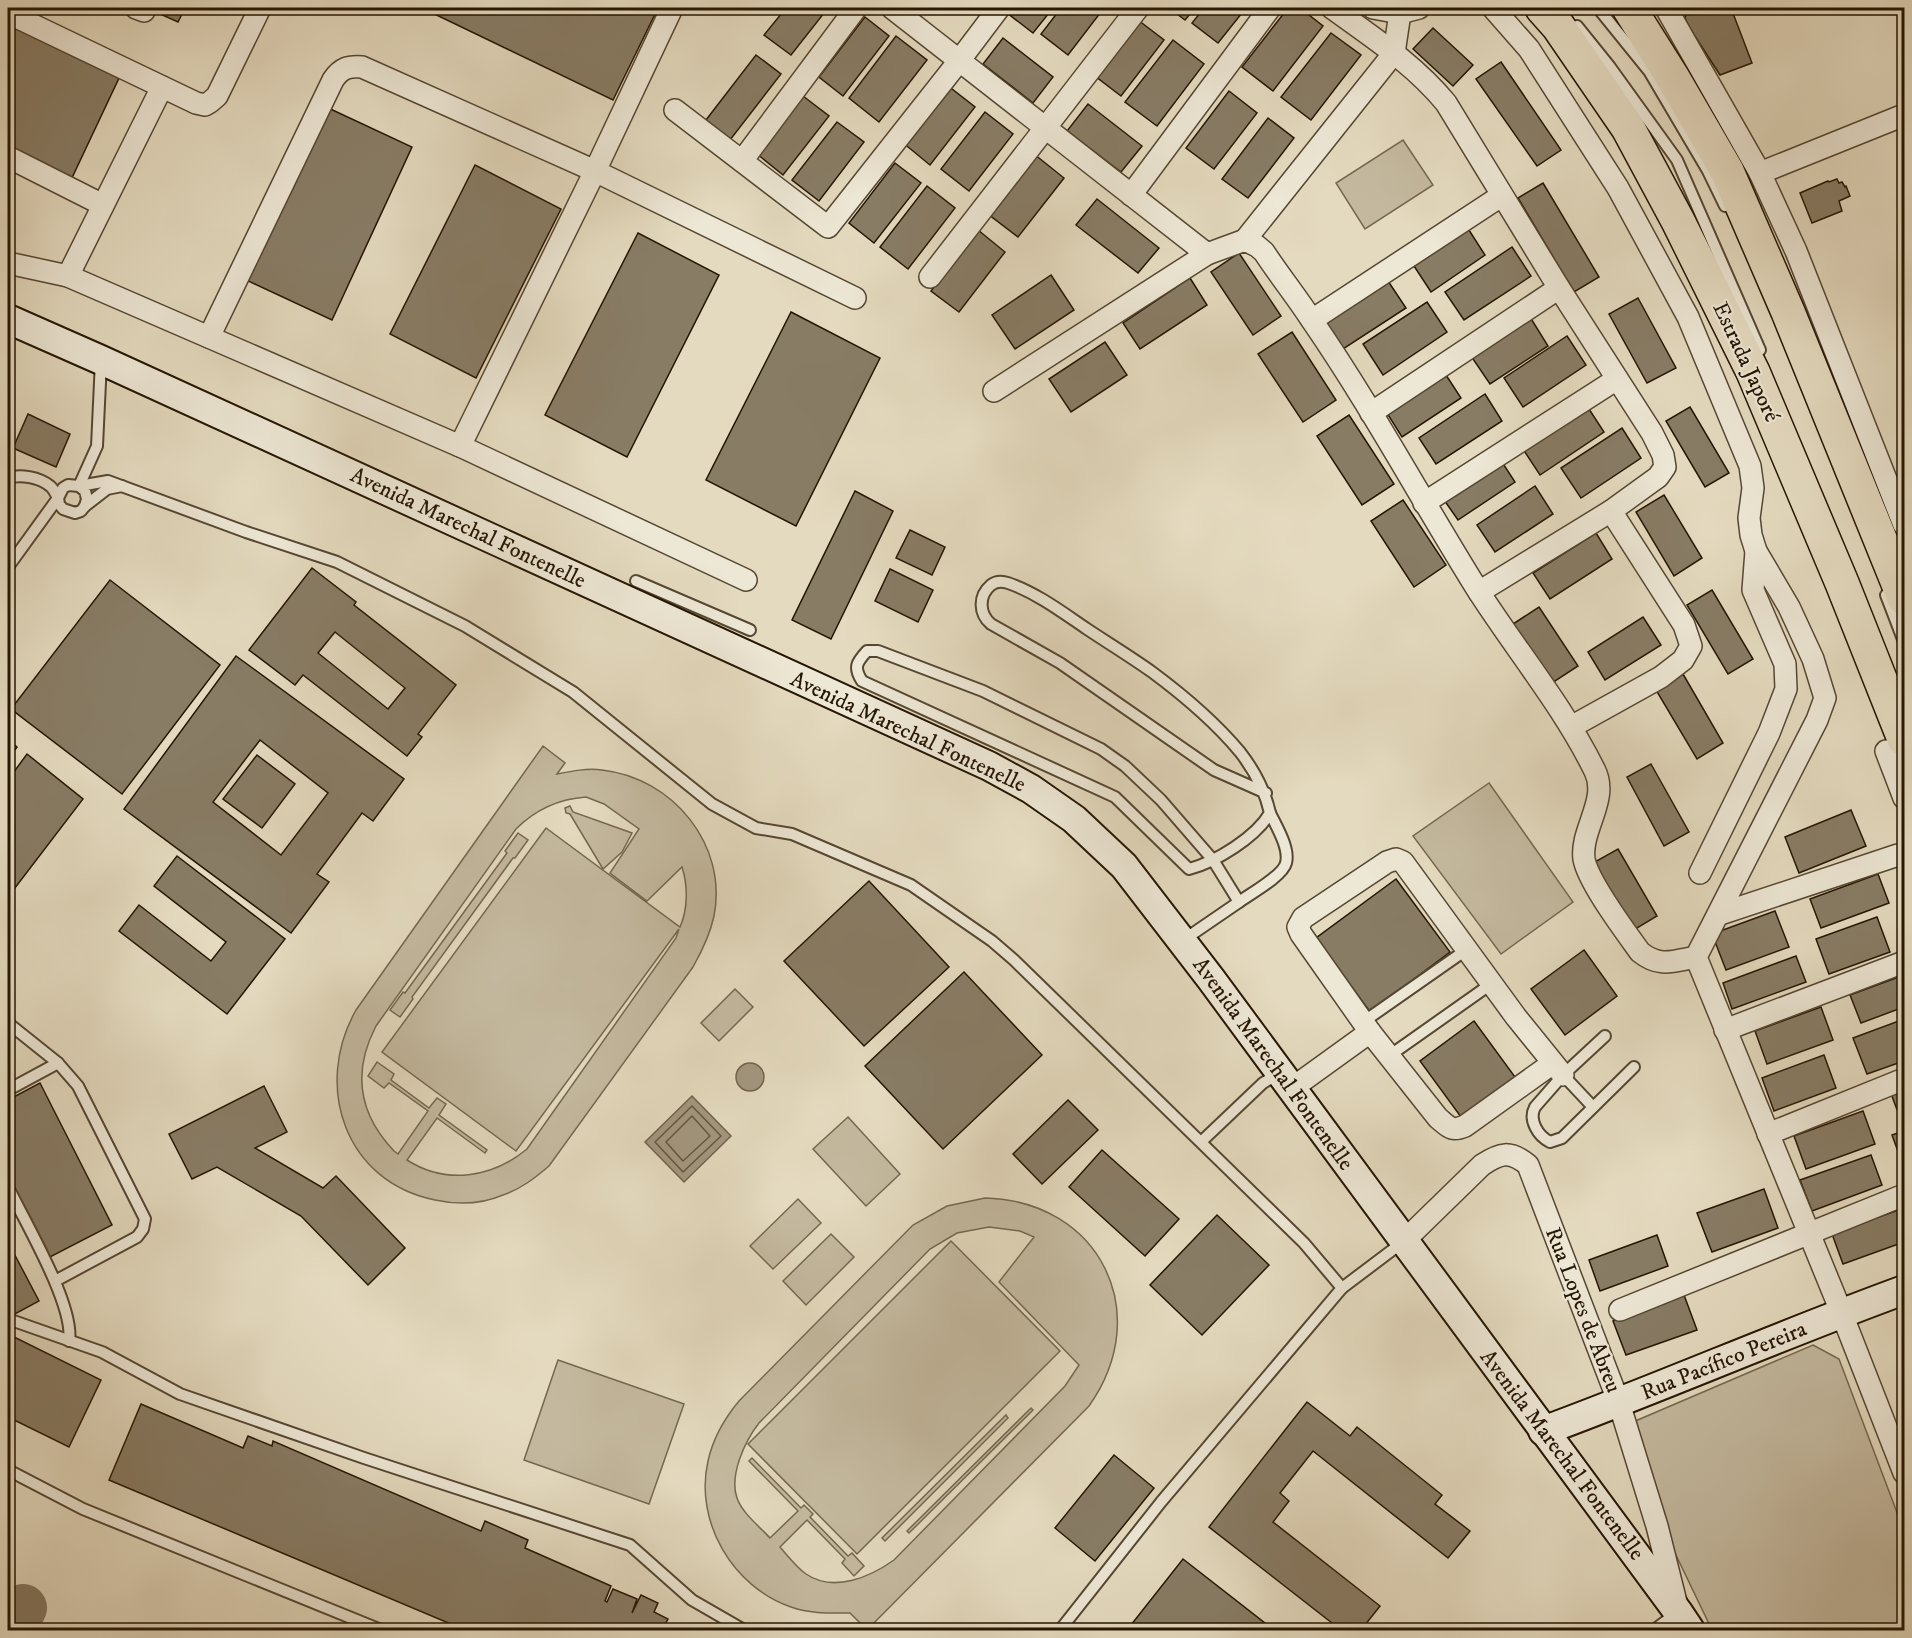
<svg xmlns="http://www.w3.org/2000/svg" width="1912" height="1638" font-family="'IM FELL DW Pica',serif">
<rect width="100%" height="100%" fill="#e4dabf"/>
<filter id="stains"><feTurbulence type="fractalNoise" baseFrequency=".00333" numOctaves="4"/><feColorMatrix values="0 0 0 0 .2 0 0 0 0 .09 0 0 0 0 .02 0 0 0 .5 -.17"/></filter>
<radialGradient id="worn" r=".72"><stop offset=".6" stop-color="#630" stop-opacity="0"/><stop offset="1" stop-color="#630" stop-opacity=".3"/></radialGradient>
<g fill="#c4b99f" stroke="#746851" stroke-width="1.5" fill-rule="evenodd">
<path d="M1403,140l30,45 -68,44 -29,-46z"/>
<path d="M543,746l22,17 -8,11c15,-3 30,-6 45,-4 71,8 126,75 112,146 -4,19 -12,35 -21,51l-144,199c-14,12 -28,23 -46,29 -21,9 -45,10 -68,5 -90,-18 -122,-114 -79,-190zM586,797l18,7 35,25 -29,44 37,28 35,-34c6,19 6,42 -2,60l-134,-99 -164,224 134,99 163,-222 -3,9 -149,211c-35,29 -81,36 -120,11l30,-42 48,35 2,-3 -48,-35 7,-11 -9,-6 -8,10 -38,-28 3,-6 -17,-12 -9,14 16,12 5,-5 39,28 -30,43 -4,-3c-35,-37 -42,-79 -18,-125l140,-197c20,-20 42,-30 70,-32z"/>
<path d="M1489,783l84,119 -72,52 -88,-118z"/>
<path d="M570,806l3,6 59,21 -10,19 -19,17 -33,-55 -4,-1 -1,-5z"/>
<path d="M518,833l10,7 -13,18h-2l-101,139 1,2 -13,18 -10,-7 13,-18 2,1 102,-140 -2,-2z"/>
<path d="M735,989l18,18 -34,34 -18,-18z"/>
<path d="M848,1117l52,57 -34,32 -53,-57z"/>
<path d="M985,1198c115,3 170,115 104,208l-222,224 -17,-17c-20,0 -39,1 -59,-6 -58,-20 -97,-85 -83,-146 5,-23 16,-42 31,-60l174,-176 34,-19zM989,1227l31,4 14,6 -35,45 80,83 -14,21 -171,174c-24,17 -60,33 -88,14 -10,-7 -18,-18 -26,-27l27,-27 38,39 -3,4 12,13 10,-10 -12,-13 -4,3 -38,-39 3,-3 -9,-9 -3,3 -49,-50 -3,3 49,50 -28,27c-10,-11 -28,-25 -33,-40 -8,-23 8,-57 22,-75l171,-174 27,-16z"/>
<path d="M798,1199l23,24 -48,46 -23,-23z"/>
<path d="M831,1234l23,23 -48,48 -23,-24z"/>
<path d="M951,1241l109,110 -203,203 -109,-110z"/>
<path d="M1813,1345l26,14 65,172v99h-192l-37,-77 -49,-128z"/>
<path d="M558,1360l126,44 -35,100 -125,-44z"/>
<path d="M1031,1408l2,2 -124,123 -2,-2z"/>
<path d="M1006,1415l2,3 -123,123 -3,-3z"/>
</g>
<g fill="#a3977f" stroke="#71634d" stroke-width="1.5">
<circle cx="750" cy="1077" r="14"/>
<path d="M692,1096l39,40 -47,46 -39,-40z"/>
</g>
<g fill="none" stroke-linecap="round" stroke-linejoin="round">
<g stroke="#645641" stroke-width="1.5">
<path d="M692,1106l29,30 -38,36 -28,-30z"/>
<path d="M692,1116l18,20 -27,25 -17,-19z"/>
</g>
<path stroke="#847861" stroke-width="48" d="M10,1630l13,-22"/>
</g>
<g fill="#887c65" stroke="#251603" stroke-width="1.5" fill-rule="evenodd">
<path d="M147,8h38l-7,14z"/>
<path d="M422,8h236l-45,92z"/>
<path d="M786,8h42l-37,47 -27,-20z"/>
<path d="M1012,8h41l-20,25 -26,-20z"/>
<path d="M1061,8h43l-36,47 -27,-21z"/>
<path d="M1169,8h26l-10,12z"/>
<path d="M1204,8h42l-28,35 -26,-20z"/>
<path d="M1288,8h12l23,18 -50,65 -31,-24z"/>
<path d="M1688,8h43l21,55 -32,12 -31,-48 -4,-9z"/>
<path d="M865,17l24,19 -46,60 -24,-19z"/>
<path d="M1138,20l26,20 -43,56 -26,-20z"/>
<path d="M8,25l111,53 -49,104 -62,-30z"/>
<path d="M1433,28l40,37 -20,21 -40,-37z"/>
<path d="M1331,33l30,22 -50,65 -30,-23z"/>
<path d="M896,36l31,24 -48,62 -30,-24z"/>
<path d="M1003,38l50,39 -20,26 -50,-39z"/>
<path d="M1173,40l31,24 -47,62 -32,-24z"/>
<path d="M756,55l25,19 -51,66 -24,-20z"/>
<path d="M1501,62l60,88 -24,16 -61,-87z"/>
<path d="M947,85l28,22 -45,58 -28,-23z"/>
<path d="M1229,91l28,22 -43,56 -28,-21z"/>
<path d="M803,96l26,20 -46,59 -26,-21z"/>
<path d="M1088,104l54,42 -21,26 -54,-41z"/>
<path d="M324,106l88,41 -80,173 -88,-41z"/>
<path d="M985,112l28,22 -44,57 -28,-22z"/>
<path d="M1268,118l26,20 -46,60 -26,-19z"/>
<path d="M837,122l27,20 -45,59 -27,-21z"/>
<path d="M1034,154l30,24 -46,59 -30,-23z"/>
<path d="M895,163l26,20 -47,60 -25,-20z"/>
<path d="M475,165l86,44 -85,169 -86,-44z"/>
<path d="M1837,179l2,4 3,-1 3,5 1,-1 4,10 -11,5 3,10 -30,12 -12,-30 28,-12 1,1z"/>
<path d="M1543,183l56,94 -25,15 -56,-94z"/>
<path d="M927,186l28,22 -47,61 -28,-22z"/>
<path d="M1097,199l62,49 -21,25 -62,-48z"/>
<path d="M1467,227l18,28 -54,37 -19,-29z"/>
<path d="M978,230l27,22 -46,60 -28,-21z"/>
<path d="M638,233l81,42 -92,182 -82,-42z"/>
<path d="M1512,247l19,29 -67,44 -19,-28z"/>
<path d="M1239,253l42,63 -28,19 -42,-63z"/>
<path d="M1051,275l23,35 -59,39 -23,-34z"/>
<path d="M1190,278l17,27 -67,44 -17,-26z"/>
<path d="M1386,278l20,30 -63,41 -20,-30z"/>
<path d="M1638,298l38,70 -29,15 -38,-69z"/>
<path d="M1427,302l20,30 -64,43 -20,-31z"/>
<path d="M791,312l89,46 -84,168 -90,-46z"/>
<path d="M1530,317l18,29 -58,38 -19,-28z"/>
<path d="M1292,332l44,68 -33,22 -45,-68z"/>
<path d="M1567,336l19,29 -63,42 -19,-29z"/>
<path d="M1105,342l22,33 -56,37 -22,-33z"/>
<path d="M1444,372l17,26 -59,39 -17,-27z"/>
<path d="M1485,394l17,27 -66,43 -17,-26z"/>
<path d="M1587,406l17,26 -64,43 -17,-26z"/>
<path d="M1690,407l39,66 -24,14 -39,-66z"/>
<path d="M28,414l42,20 -14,33 -43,-19z"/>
<path d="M1349,415l45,69 -32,21 -45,-69z"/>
<path d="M1622,428l19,30 -60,40 -20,-30z"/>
<path d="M1500,459l15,23 -57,38 -16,-23z"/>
<path d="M1535,486l18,28 -58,38 -18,-27z"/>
<path d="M855,491l38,20 -62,128 -39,-19z"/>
<path d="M1664,495l38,63 -28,18 -38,-64z"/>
<path d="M1403,500l43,65 -32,22 -43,-66z"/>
<path d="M910,530l35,17 -13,28 -36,-17z"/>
<path d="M1596,533l16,26 -62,40 -17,-26z"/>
<path d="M312,568l44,34 -2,3 102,80 -38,49 4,3 -15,19 -104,-81 -8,10 -46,-35zM335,632l70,56 -17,21 -70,-56z"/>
<path d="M890,569l43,21 -15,32 -43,-21z"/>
<path d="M110,580l110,85 -98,129 -111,-85z"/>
<path d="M1712,590l41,69 -25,15 -41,-69z"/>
<path d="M1539,607l39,59 -26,17 -39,-59z"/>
<path d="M1643,617l18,28 -56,35 -17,-28z"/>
<path d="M236,656l168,123 -31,42 -11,-8 -45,61 12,8 -38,51 -167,-124zM260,740l68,53 -47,62 -68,-53z"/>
<path d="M1683,674l40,69 -26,16 -41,-69z"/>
<path d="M8,739l9,8 -9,12z"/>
<path d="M27,754l56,45 -75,98v-117z"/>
<path d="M257,755l38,29 -33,44 -39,-29z"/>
<path d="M1651,764l38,68 -25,14 -37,-69z"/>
<path d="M1851,810l15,36 -67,27 -14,-36z"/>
<path d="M1618,849l39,67 -25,15 -39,-68z"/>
<path d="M177,856l108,83 -58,75 -108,-83 20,-26 72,56 15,-19 -72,-56z"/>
<path d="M1878,874l11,29 -68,25 -11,-29z"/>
<path d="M1396,879l54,73 -80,60 -54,-74z"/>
<path d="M869,881l80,86 -85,79 -80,-85z"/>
<path d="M1775,911l14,36 -63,23 -14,-36z"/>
<path d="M1877,917l13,35 -61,22 -13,-35z"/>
<path d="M1584,950l33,46 -52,39 -34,-46z"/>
<path d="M1796,956l10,26 -74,27 -9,-26z"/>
<path d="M964,972l78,83 -99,94 -78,-83z"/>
<path d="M1904,975v32l-43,16 -11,-28z"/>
<path d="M1821,1007l12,33 -66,24 -12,-33z"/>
<path d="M1904,1019v42l-37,13 -14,-36z"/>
<path d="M1474,1021l41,56 -54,40 -41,-56z"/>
<path d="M1824,1055l12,33 -62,23 -12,-33z"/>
<path d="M40,1083l72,142 -64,33 -40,-79v-79z"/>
<path d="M264,1086l23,46 -32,16 68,40 13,-12 69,72 -37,37 -67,-69 -84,-49 -25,12 -23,-45z"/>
<path d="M1904,1086v36l-2,1 -12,-32z"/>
<path d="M1068,1100l30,30 -56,54 -29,-30z"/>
<path d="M1863,1111l12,33 -69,25 -12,-33z"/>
<path d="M1904,1131v37l-12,-33z"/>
<path d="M1102,1150l77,69 -34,37 -76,-69z"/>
<path d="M1871,1155l11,30 -70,26 -12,-31z"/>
<path d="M1764,1189l14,39 -66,24 -15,-39z"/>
<path d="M1901,1209l3,10v23l-61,22 -11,-30z"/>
<path d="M1217,1215l52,50 -67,70 -52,-50z"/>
<path d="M1657,1235l11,31 -68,25 -11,-31z"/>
<path d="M8,1242l31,59 -26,14 -5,-11z"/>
<path d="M1684,1295l13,35 -71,25 -13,-34z"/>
<path d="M8,1334l93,46 -32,67 -61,-30z"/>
<path d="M1307,1402l43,34 7,-9 85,68 -7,9 35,27 -22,27 -135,-107 -33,42 9,8 -16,21 107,84 -19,24h-20l-132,-103z"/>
<path d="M141,1404l102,44 5,-12 24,10 1,-5 208,90 4,-10 43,19 -3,8 86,38 -6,15 2,1 6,-13 24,10 -5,14 9,-18 17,8 -4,9 14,7 -4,7 10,4h-209l-356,-150z"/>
<path d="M1114,1455l40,33 -59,73 -40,-33z"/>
<path d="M1183,1559l91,71h-56l-7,-5 -4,5h-80z"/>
</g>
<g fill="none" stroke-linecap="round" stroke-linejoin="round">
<defs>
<g id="lane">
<path d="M1598,8l51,63 59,100 17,35"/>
<path d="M1577,26l33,41 67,93 83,190"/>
<path d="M8,478c12,-4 31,-1 42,8 3,2 6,8 8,12l-50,69"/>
<path d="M79,486l6,5 2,8 -2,7 -4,5 -6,2 -12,-4 -4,-5 -1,-6 5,-10 5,-3 11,1 29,-5 138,51 91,30 128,64 108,66 139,112 44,24 36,6 119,51 81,56 22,19 290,283 38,45 -181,214 -101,128"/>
<path d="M79,486l18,-40 4,-85"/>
<path d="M85,506l22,-17 15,-3"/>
<path d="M636,581l114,49"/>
<path d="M1886,595l18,47"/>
<path d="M1239,902c11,-8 44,-26 47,-39 4,-15 -10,-37 -16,-50"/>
<path d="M1182,941l57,-39 -26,-42 -52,-60 -36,-34 -24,-17 -118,-58 -105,-40h-11c-10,11 -14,16 -5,30l253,116 74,72c27,-7 67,-32 81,-56 -5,-22 -16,-43 -30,-61 -25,-30 -57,-57 -88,-80 -21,-15 -44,-29 -65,-43 -25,-17 -50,-36 -79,-46 -6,-2 -12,-2 -17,2 -13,11 -12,29 0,39l69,39 154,107 52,23"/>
<path d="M1363,1022l103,-72"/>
<path d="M8,1023l50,40 20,23 67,133 -2,10 -6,8 -82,44"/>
<path d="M1605,1036l-42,39 -28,32c-7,13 3,29 15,35l12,-4 72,-71"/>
<path d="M1389,1056l102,-72"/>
<path d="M1563,1075l30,32"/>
<path d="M8,1090l50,-27"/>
<path d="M1202,1141l61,-58 17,-10"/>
<path d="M8,1187c16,33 67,119 61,154"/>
<path d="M1342,1288l61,-46"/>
<path d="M8,1319l94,33 78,42 184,64 266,87 62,55 52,30"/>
<path d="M8,1470l75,39 298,121"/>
<path d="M1654,1630l24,-18"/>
</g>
<g id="street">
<path d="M136,8l8,3"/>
<path d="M892,8l315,246"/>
<path d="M1332,8c40,29 82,56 114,95l113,185 93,145 11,22 2,12 -7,10 -47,34 -132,81"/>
<path d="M1373,8l27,5 19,-5"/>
<path d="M1493,8l36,41 89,139 70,129 62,149 3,22 -4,30 2,17 5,16 33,56 24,52 12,39 -8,22 -121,237 142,347 66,169"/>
<path d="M1666,8l94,165 36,78 108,274"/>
<path d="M8,13l188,90 9,2 5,-3 7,-6 43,-88"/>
<path d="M675,110l153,117 131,-166 40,-53"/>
<path d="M8,157l95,48"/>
<path d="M742,161l114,-153"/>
<path d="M1760,173l144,-58"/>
<path d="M1131,195l139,-187"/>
<path d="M1245,240l149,-187 6,-40"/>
<path d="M8,263l60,13 392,170 286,134"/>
<path d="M68,276l94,-189"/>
<path d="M930,277l208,-269"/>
<path d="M1312,320l189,-124"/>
<path d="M209,337l124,-257c8,-12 15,-14 29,-13l233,104 260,127"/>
<path d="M994,391l213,-137 38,-14 12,6 7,6c15,23 32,44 47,67 60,87 110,180 166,270 39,61 86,117 118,182 14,29 -15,59 -11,88 4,23 41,72 56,93 20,16 33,9 56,5"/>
<path d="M1371,413l188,-125"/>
<path d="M460,446l135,-275 77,-163"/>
<path d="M1424,503l193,-124"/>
<path d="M1571,727l90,-50 22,-17 8,-14 -7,-21 -73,-114"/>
<path d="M1886,751l18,47"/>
<path d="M1700,873l69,-140 17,-44 -1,-25 -32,-74 3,-39"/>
<path d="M1720,914l178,-59"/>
<path d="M1725,1030l179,-68"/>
<path d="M1553,1063l-88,63c-14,6 -16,1 -27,-8l-68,-86 -69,-98 -3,-7 5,-9 84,-56 9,-3 7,3 113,155 47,58"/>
<path d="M1291,1089l79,-57"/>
<path d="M1768,1134l136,-55"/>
<path d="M1403,1242l79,-77c18,-12 28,-15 46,0l91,238 38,123 19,76"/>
<path d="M1620,1310l284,-115"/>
</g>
<g id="secondary">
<path d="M8,319l93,41 888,406 42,23 43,30 50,47 87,113 467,633 12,18"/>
<path d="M1543,1431c122,-45 240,-97 361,-141"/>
</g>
<g id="primary">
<path d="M1542,8l16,18 70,102 50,93 75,151 89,211 62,156"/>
<path d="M1629,8l44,70 54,93 61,141 116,286"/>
</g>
</defs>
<use href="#lane" stroke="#554732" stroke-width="14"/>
<use href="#street" stroke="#554732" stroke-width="24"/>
<use href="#secondary" stroke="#251603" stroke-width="32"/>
<use href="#primary" stroke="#251603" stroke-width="36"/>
<use href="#lane" stroke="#ede7d5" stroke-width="10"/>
<use href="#street" stroke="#ede7d5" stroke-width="21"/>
<use href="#secondary" stroke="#ede7d5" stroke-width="28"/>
<use href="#primary" stroke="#e4dabf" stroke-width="33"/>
</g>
<g text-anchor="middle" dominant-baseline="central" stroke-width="4.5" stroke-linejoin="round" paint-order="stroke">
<g font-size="22" fill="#251603" stroke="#ede7d5">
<text transform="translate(1746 362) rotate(65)">Estrada Japoré</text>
<text transform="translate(468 528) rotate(25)">Avenida Marechal Fontenelle</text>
<text transform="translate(908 732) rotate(25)">Avenida Marechal Fontenelle</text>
<text transform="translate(1273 1064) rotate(54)">Avenida Marechal Fontenelle</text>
<text transform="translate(1583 1310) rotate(69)">Rua Lopes de Abreu</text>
<text transform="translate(1724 1361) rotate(-22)">Rua Pacífico Pereira</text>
<text transform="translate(1562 1455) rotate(53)">Avenida Marechal Fontenelle</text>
</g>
</g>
<rect width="1912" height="1638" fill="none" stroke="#e4dabf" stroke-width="30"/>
<rect x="9" y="9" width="1894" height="1620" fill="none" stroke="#251603" stroke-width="3"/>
<rect x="15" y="15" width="1882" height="1608" fill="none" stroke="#251603" stroke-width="1.5"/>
<rect width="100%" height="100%" filter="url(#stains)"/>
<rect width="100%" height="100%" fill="url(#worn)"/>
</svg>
